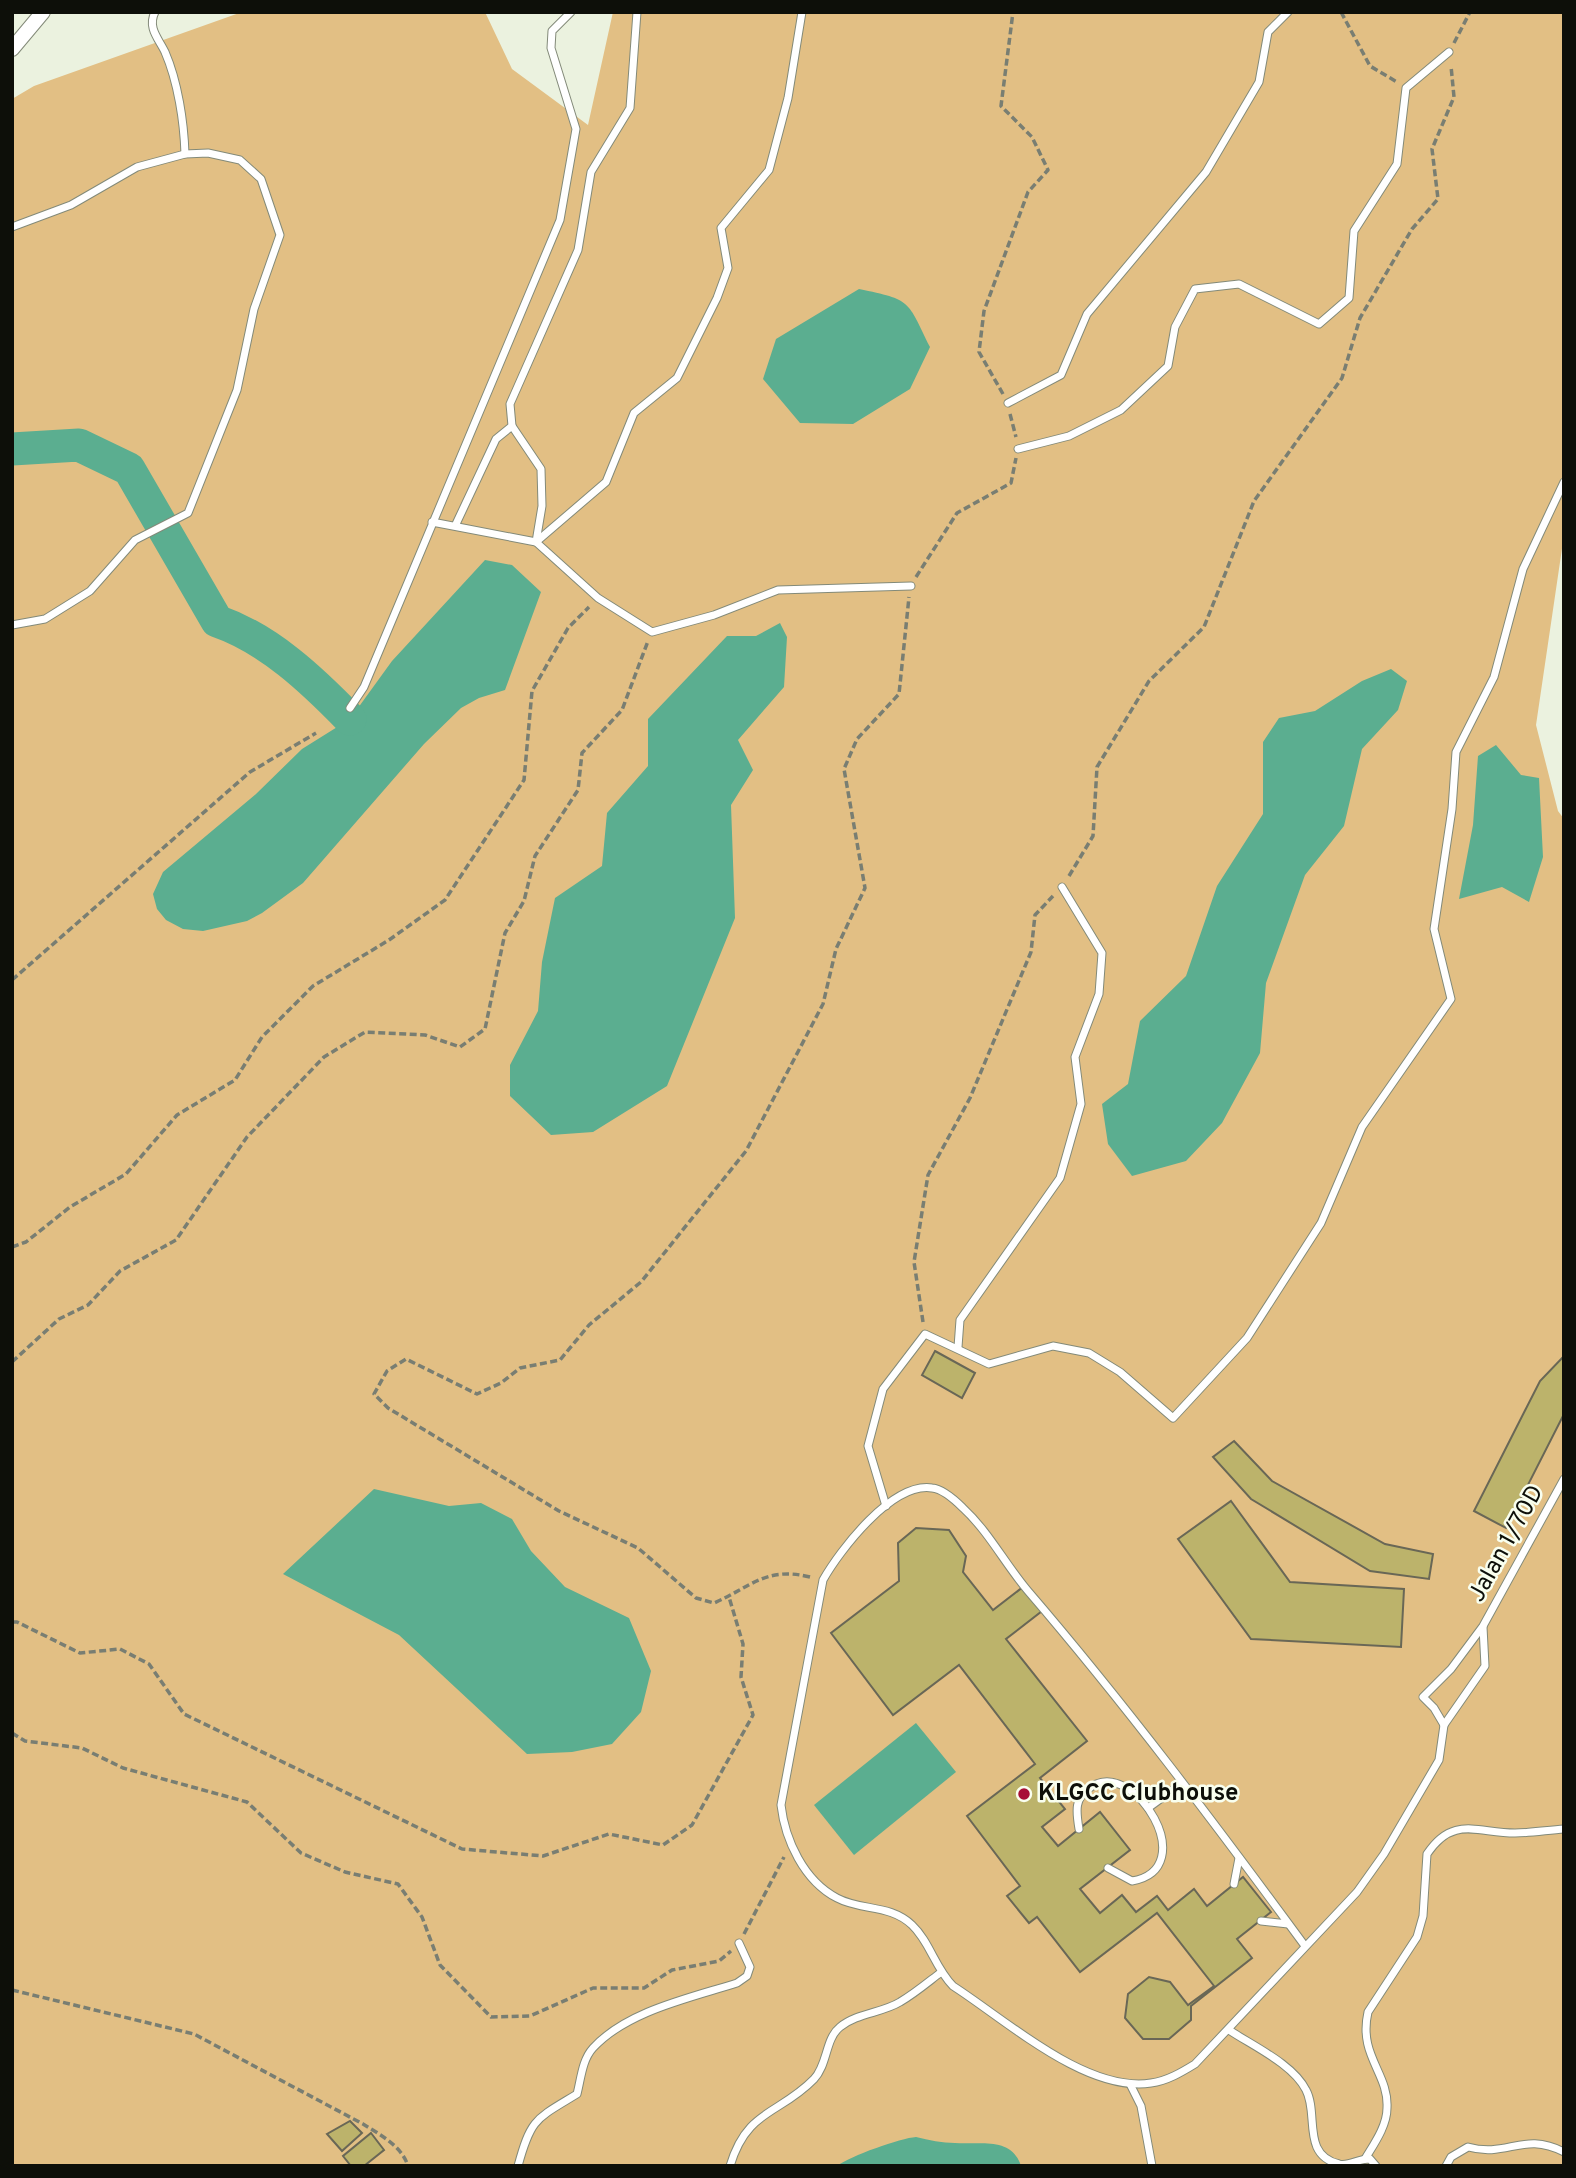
<svg xmlns="http://www.w3.org/2000/svg" width="1576" height="2178" font-family="Overpass,sans-serif">
<rect width="100%" height="100%" fill="#ebf2df"/>
<path fill="#e2bf84" d="M242,12h243l27,57 76,56 25,-113h951v523l-28,190 22,86 6,8v1347h-1552v-2067l22,-13z"/>
<g fill="#5bae90">
<path d="M859,289c53,11 48,11 71,58l-20,42 -57,35 -53,-1 -37,-44 13,-40z"/>
<path d="M485,560l27,5 29,27 -36,98 -26,8 -18,10 -37,36 -121,139 -41,30 -15,8 -44,10 -20,-2 -17,-9 -9,-11 -4,-15 10,-22 93,-78 46,-45 48,-30 42,-58z"/>
<path d="M780,623l7,14 -3,50 -46,53 15,30 -22,35 4,113 -68,168 -74,46 -42,3 -41,-39v-31l28,-54 4,-49 13,-64 47,-32 5,-53 41,-47v-47l79,-83h29z"/>
<path d="M1391,669l16,12 -9,29 -36,39 -18,77 -39,49 -39,108 -6,70 -38,70 -36,38 -54,15 -24,-32 -6,-40 26,-20 12,-63 46,-45 31,-90 46,-72v-72l16,-24 36,-7 47,-30z"/>
<path d="M1496,745l25,30 18,3 4,79 -14,45 -27,-15 -43,12 14,-74 5,-69z"/>
<path d="M374,1489l75,17 32,-3 31,16 19,32 34,36 64,31 22,53 -10,41 -29,32 -40,8 -45,2 -128,-119 -116,-61z"/>
<path d="M916,1723l40,49 -102,83 -40,-50z"/>
<path d="M916,2137c13,3 26,6 39,6 24,2 57,-7 66,23h-184c13,-10 64,-28 79,-29z"/>
</g>
<g fill="none" stroke-linecap="round" stroke-linejoin="round">
<path stroke="#5bae90" stroke-width="33" d="M12,449l67,-4 50,24 88,152c52,18 95,59 133,98"/>
</g>
<g fill="#bcb36b" stroke="#696756" stroke-width="2">
<path d="M935,1351l40,22 -13,25 -40,-23z"/>
<path d="M1564,1356v58l-58,114 -32,-17 66,-130z"/>
<path d="M1234,1441l38,40 113,63 48,10 -4,25 -59,-8 -119,-72 -38,-42z"/>
<path d="M1231,1501l59,81 114,7 -3,58 -150,-8 -73,-100z"/>
<path d="M916,1528l33,2 17,26 -3,16 30,38 30,-23 19,24 -36,28 81,102 -47,37 25,31 -23,18 16,19 42,-34 30,38 -50,39 20,24 22,-18 14,17 21,-16 11,14 26,-21 13,17 36,-29 28,35 -34,27 15,19 -61,48v14l-22,19h-26l-18,-21 3,-24 21,-17 21,5 18,23 26,-19 -57,-73 -77,59 -43,-55 -8,6 -22,-27 13,-10 -53,-70 68,-52 -76,-99 -66,50 -62,-82 68,-52 -1,-38z"/>
<path d="M350,2121l12,12 -20,18 -15,-17z"/>
<path d="M371,2133l13,17 -20,16h-13l-8,-10z"/>
</g>
<g fill="none" stroke-linecap="round" stroke-linejoin="round">
<defs>
<g id="lane">
<path d="M155,12c-8,16 4,27 10,40 13,30 19,70 20,102"/>
<path d="M12,227l59,-22 66,-38 48,-13 23,-1 32,7 21,19 19,56 -26,74 -17,81 -49,123 -53,27 -45,51 -45,28 -33,6"/>
<path d="M1008,403l53,-28 26,-61 119,-142 53,-90 9,-50 20,-20"/>
<path d="M512,426l29,43 1,37 -6,36"/>
<path d="M1018,449l51,-13 52,-26 47,-44 7,-39 20,-38 44,-5 80,40 30,-26 5,-67 43,-67 9,-76 43,-36"/>
<path d="M432,522l104,20 62,56 54,34 62,-17 64,-25 133,-4"/>
<path d="M456,524l40,-85 16,-13 -2,-22 68,-154 13,-78 39,-64 7,-96"/>
<path d="M536,542l70,-60 28,-69 43,-35 40,-80 11,-30 -7,-40 48,-58 19,-72 14,-86"/>
<path d="M350,708l14,-21 196,-467 16,-91 -25,-81 1,-17 19,-19"/>
<path d="M958,1347l2,-27 100,-142 21,-74 -6,-47 24,-63 3,-41 -40,-66"/>
<path d="M886,1506l-18,-60 15,-57 42,-55 64,30 64,-18 36,7 31,19 53,46 74,-80 74,-115 41,-96 89,-128 -17,-70 18,-120 4,-57 38,-75 29,-108 41,-87"/>
<path d="M1444,1725l41,-59 -2,-39"/>
<path d="M1148,1808l33,-24"/>
<path d="M1079,1829c-3,-18 -5,-31 12,-42 43,-30 112,82 41,94l-24,-13"/>
<path d="M1234,1884l5,-26"/>
<path d="M1261,1921l27,3"/>
<path d="M1305,1946c-89,-121 -180,-242 -277,-355 -23,-27 -39,-59 -65,-83 -8,-8 -20,-19 -31,-20 -40,-6 -92,62 -109,92l-42,225c4,35 23,76 56,93 24,13 53,6 75,27 18,17 23,43 41,61 53,34 133,107 198,97 16,-2 31,-11 44,-19l162,-172 27,-38 55,-94 5,-35 -10,-17 -11,-11 28,-28 32,-43 81,-147"/>
<path d="M1229,2030c24,16 64,34 77,60 13,24 -5,65 33,74 10,3 20,-6 31,-5l6,7"/>
<path d="M1130,2084l11,22 11,60"/>
<path d="M1365,2159c9,-15 22,-33 22,-51 2,-35 -29,-52 -19,-96l49,-75 6,-21 4,-62c26,-39 50,-21 88,-21 16,0 33,-3 49,-4"/>
<path d="M518,2166c13,-48 18,-47 59,-72 4,-15 5,-34 16,-46 34,-37 97,-50 144,-65l10,-7 3,-9 -11,-24"/>
<path d="M730,2166c17,-57 49,-51 84,-87 14,-15 11,-40 26,-52 17,-14 42,-14 60,-25 14,-8 27,-19 40,-29"/>
<path d="M1446,2166l5,-9 17,-10c40,11 55,-16 96,5"/>
</g>
<path id="street" d="M12,49l31,-37"/>
</defs>
<use href="#lane" stroke="#838a79" stroke-width="9"/>
<use href="#street" stroke="#838a79" stroke-width="16"/>
<g stroke="#797e72" stroke-width="3.5" stroke-dasharray="7 3.5" stroke-linecap="butt">
<path d="M1341,12l29,54 27,16"/>
<path d="M1454,43l16,-31"/>
<path d="M1003,394l-24,-42 5,-41 44,-119 20,-22 -16,-33 -31,-31 12,-94"/>
<path d="M1010,414l6,23"/>
<path d="M916,577l41,-64 54,-30 5,-25"/>
<path d="M1069,876l24,-40 4,-69 52,-86 55,-54 50,-126 88,-123 18,-60 52,-89 26,-30 -6,-50 22,-52 -3,-31"/>
<path d="M12,980l238,-208 66,-39"/>
<path d="M12,1247l14,-5 44,-35 56,-33 51,-59 58,-35 27,-43 51,-51 76,-46 56,-40 79,-120 8,-89 36,-63 21,-21"/>
<path d="M923,1322l-9,-60 14,-87 42,-77 61,-146 4,-37 18,-19"/>
<path d="M12,1362l47,-43 29,-14 32,-34 56,-31 71,-103 77,-80 41,-25 60,3 35,12 25,-18 20,-96 19,-32 11,-45 43,-66 4,-37 40,-43 26,-69"/>
<path d="M810,1577c-44,-11 -59,10 -96,26l-18,-5 -58,-50 -79,-37 -171,-103 -14,-14 13,-23 19,-12 71,35 24,-11 19,-15 40,-8 29,-35 52,-43 105,-131 77,-147 13,-55 29,-61 -21,-119 13,-30 42,-45 10,-97"/>
<path d="M12,1622h5l63,31 40,-4 29,15 35,50 278,135 81,7 66,-22 54,11 29,-20 61,-110 -12,-38 2,-33 -14,-47"/>
<path d="M12,1733l13,8 57,7 41,20 124,34 54,51 44,19 53,12 24,33 18,48 51,52 39,-1 63,-28h51l28,-18 47,-9 12,-10"/>
<path d="M744,1934l40,-77"/>
<path d="M12,1990l182,44 169,90c16,10 39,22 45,42"/>
</g>
<use href="#lane" stroke="#fff" stroke-width="7"/>
<use href="#street" stroke="#fff" stroke-width="14"/>
</g>
<circle fill="#a70d36" stroke="#f9ffef" stroke-width="2.5" cx="1024" cy="1794" r="7"/>
<g text-anchor="middle" dominant-baseline="central" stroke-width="5" stroke-linejoin="round" paint-order="stroke">
<g font-size="24" fill="#0d0f09" stroke="#f9ffef">
<text transform="translate(1507 1544) rotate(-61)">Jalan 1/70D</text>
</g>
<g font-size="24" font-weight="bold" fill="#0d0f09" stroke="#f9ffef" text-anchor="start">
<text x="1038" y="1794">KLGCC Clubhouse</text>
</g>
</g>
<rect width="1576" height="2178" fill="none" stroke="#0d0f09" stroke-width="28"/>
</svg>
